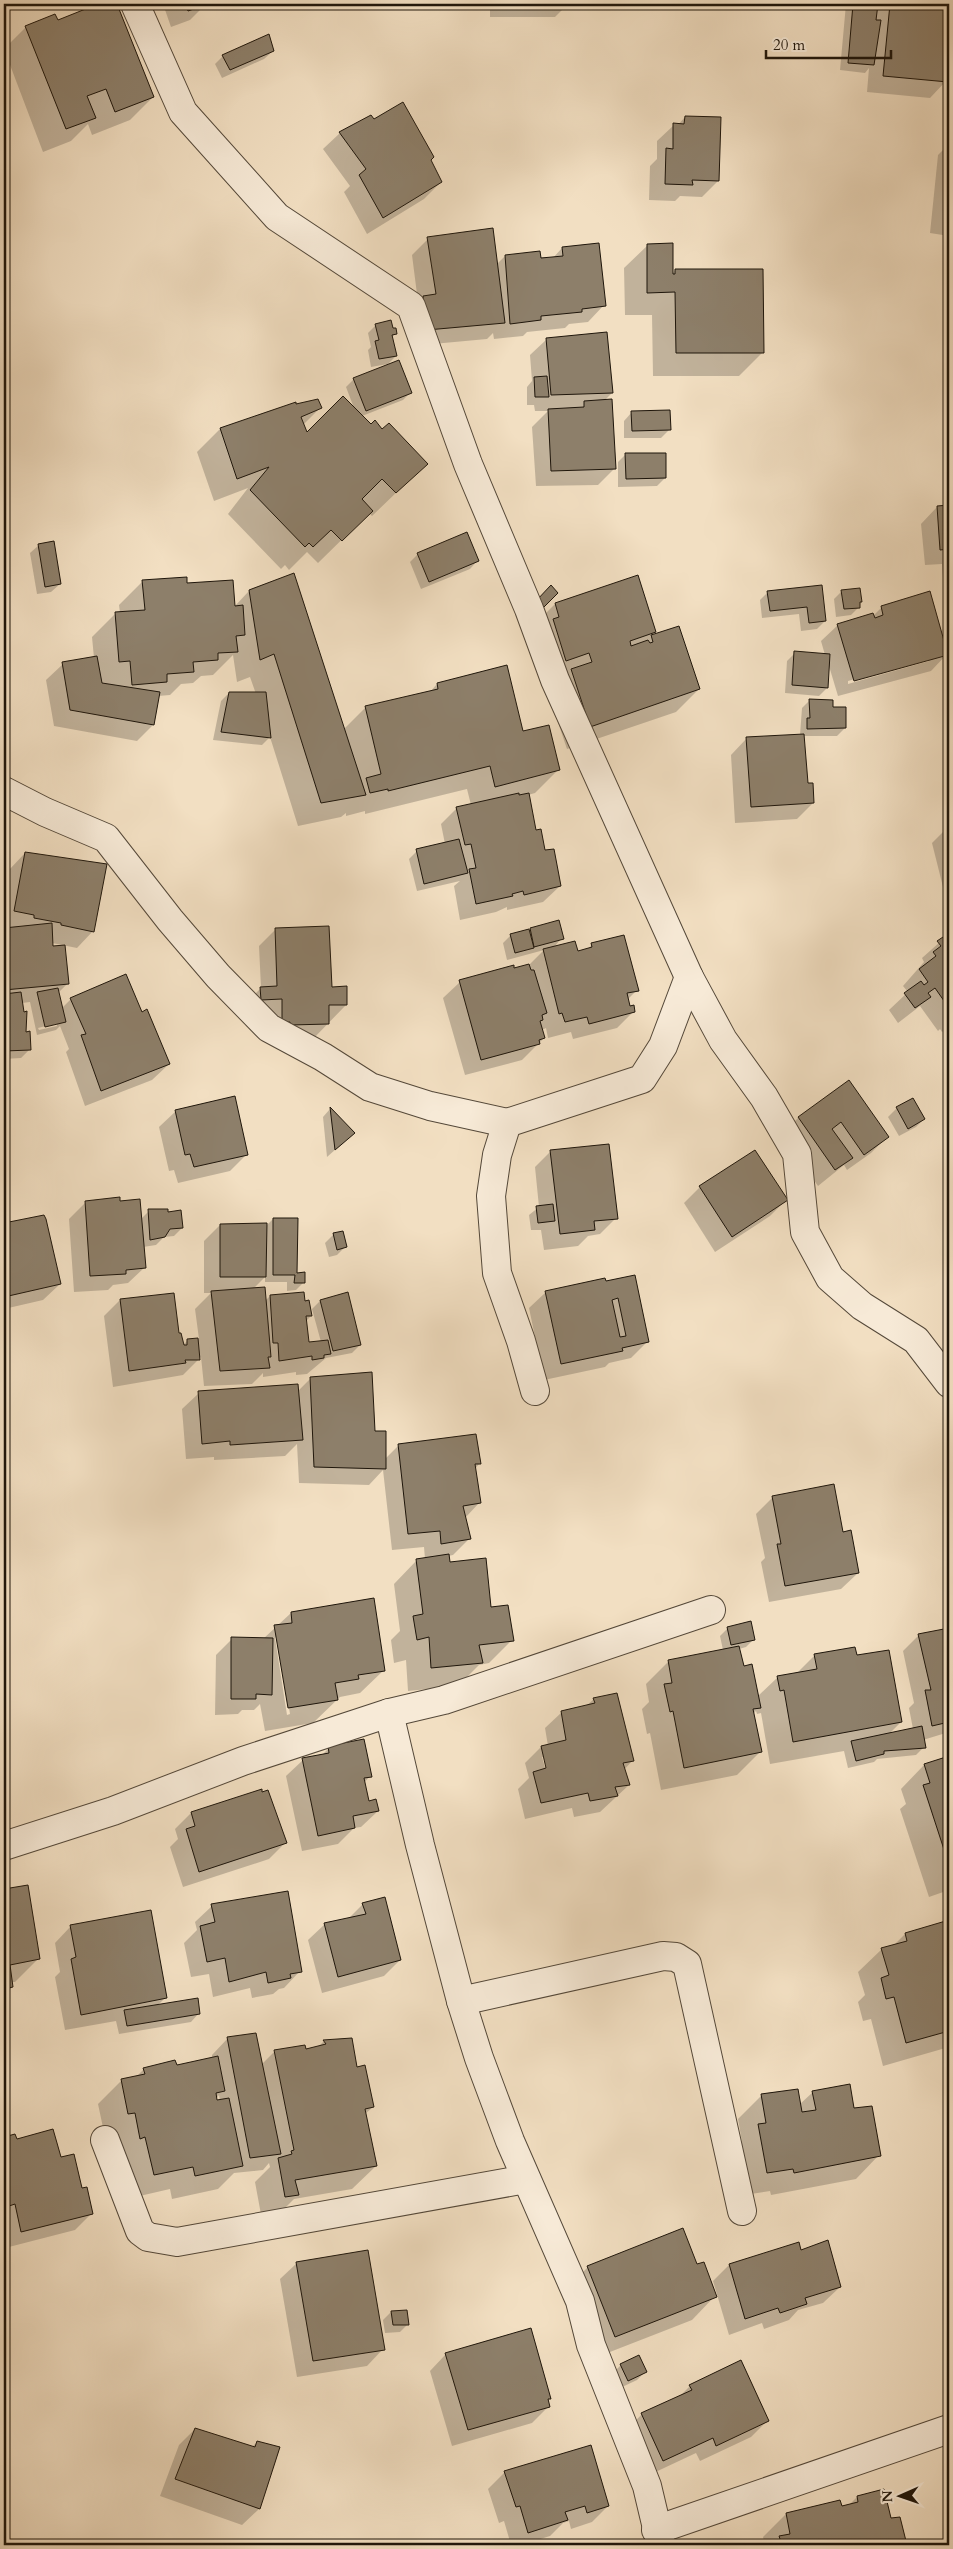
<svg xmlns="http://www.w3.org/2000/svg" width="953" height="2549" font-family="Cardo,serif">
<rect width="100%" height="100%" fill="#f2dfc2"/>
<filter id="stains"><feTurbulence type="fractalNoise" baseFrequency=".004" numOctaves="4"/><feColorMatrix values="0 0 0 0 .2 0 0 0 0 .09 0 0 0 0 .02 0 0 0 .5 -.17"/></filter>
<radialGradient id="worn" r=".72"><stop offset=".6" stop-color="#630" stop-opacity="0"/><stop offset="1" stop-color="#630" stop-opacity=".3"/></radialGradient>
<g fill="#0003" fill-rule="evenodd">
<path d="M102,4h14l37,93 -23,23 -38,15 -4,-11 -17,17 -28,11 -39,-103 22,-22 31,-6z"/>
<path d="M163,4h43l-16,16 -19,7z"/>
<path d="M490,4h78l-13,13h-65z"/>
<path d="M846,4h31l-1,7 5,-7h68l-3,77 -16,17 -63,-6 2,-24 -4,5 -25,-3z"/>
<path d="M273,51l-9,8 -42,19 -7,-14 8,-8z"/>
<path d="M685,117l33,64 -16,16 -22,-1 -5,5 -26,-1 1,-34 7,-7v-18l17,-16h4z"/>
<path d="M374,121l56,39 11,22 -17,17 -57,35 -23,-42 6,-6 -27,-37 17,-16z"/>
<path d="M949,144v92l-19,-3 8,-78z"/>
<path d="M428,239l68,26 9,-9 48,2 9,-10 42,57 -16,17 -19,2 -4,4 -38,4 -4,4 -29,3 -1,-6 -6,6 -76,7 -4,-33 11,-11 -6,-47z"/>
<path d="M648,245l24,29 3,-4 88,82 -24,24h-86l-1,-61h-27l-1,-47z"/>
<path d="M376,325l20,8 -5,5 5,18 -8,8 -17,3 -3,-17 3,-3 -3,-14z"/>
<path d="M547,339l65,54 -8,8 10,68 -16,16 -62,1 -4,-59 16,-16h-13l-1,-6h-7v-18l5,-6 -2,-26z"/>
<path d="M354,379l57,13 -8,8 -41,16 9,9 11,6 44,33 -54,52 -3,-3 -51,50 -11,-11 -18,18 -4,-5 -4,4 -53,-55 20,-26 -34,13 -17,-49 23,-23 75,-26v3l25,2 -17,17 3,9 48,-26 -8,-21z"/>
<path d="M632,412l38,17 -9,9h-37v-17z"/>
<path d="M626,454l39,24 -8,8 -39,1v-25z"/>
<path d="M949,506v84l-5,1 -2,-27 -17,1 -4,-41 16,-17z"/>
<path d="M39,545l21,39 -9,8 -14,2 -7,-41z"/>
<path d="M418,554l60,6 -8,9 -49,20 -11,-27z"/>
<path d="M143,581l43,4 48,22 15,-16 94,139 23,-23 64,-15 7,-8 85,49 36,37 -23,23 -7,2 7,37 25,54 -17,16 -36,8v-3l-11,5 -36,8 -6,-34 6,-5 -43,10 -8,-32 8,-8 28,-7 -4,-20 16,-16 14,-3 -4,-16 -102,25v-3l-19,5v-3l-5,4 -43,9 -28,-89 -8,8 -49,-5 8,-39 8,-8 27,1 -6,-17 -13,5 -4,-27 -20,20 -12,1 -8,7 -12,1 -11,11 -12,1 -5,29 -16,16 -83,-15 -8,-46 17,-16 31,-6 -2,-21 24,-24h4l-1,-8z"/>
<path d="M821,586l4,35 -8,8 -16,2 -2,-17 -37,4 -2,-18 8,-8z"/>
<path d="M842,591l19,10 -2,6 -8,8 -15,2 -2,-18z"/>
<path d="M555,604l100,28 -5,5 28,-10 21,62 -23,23 -109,37 -19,-56 -16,-66z"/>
<path d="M882,607l65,47 -16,17 -93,25 -9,-30 -2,22 -8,8 -34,-3 2,-32 8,-8 30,2 -4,-14 17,-16 35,-9zM929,659v2l-81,23v-3z"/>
<path d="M810,700l22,8 13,20 -8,8h-34l4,49 6,18 -16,16 -62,4 -4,-68 16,-17 53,-3 2,-27z"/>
<path d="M949,826v72l-3,1 -14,-56z"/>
<path d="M25,853l81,12 -13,66 -16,17 -25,-5 16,40 -10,10 4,15 9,-9 70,14 28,51 -17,16 -67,26 -19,-54 3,-3 -9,-23 -4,4 -19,5 -7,-33 -8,1 3,30 5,16 -9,9 -17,1v-162l5,-27zM57,1023v3l-18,4 -1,-2z"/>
<path d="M558,922l4,16 -9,10 24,4 10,-2 5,-5 45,45 -10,10 2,7 5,4 -17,17 -44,11 -2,-7 -23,6 -2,-10 -4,2 2,8 -22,22 -57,15 -22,-77 17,-16 68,-16 16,-16 -37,10 -4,-17 8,-8z"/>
<path d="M276,929l70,76 -34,35 -67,-36 16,-16 -2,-42z"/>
<path d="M949,934v92l-7,6 -2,-3 -2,2 -18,-25 -22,17 -9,-13 19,-18 -5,-6 21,-24 -2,-4z"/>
<path d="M849,1082l38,55 -16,16 -24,17 -3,-5 -26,21 -36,-52 16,-16z"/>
<path d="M912,1100l12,19 -8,8 -17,9 -11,-19 9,-9z"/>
<path d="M330,1109l24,24 -27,24 -4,-40z"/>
<path d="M176,1111l70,44 -16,16 -52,12 -4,-13 -5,1 -10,-44z"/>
<path d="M551,1151l65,67 -16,16 -12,2 -10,10 -34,4 -3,-20h-10l-2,-15 10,-8 -4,-40z"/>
<path d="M700,1187l86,13 -16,16 -55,36 -31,-49z"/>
<path d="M86,1202l33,1 22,16 8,-8 33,17 -8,8 -10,1 -8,8 -13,2 2,20 -17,16 -15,2 -5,5 -34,2 -5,-73z"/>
<path d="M43,1216l17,68 -17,16 -39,9v-85z"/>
<path d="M273,1219l23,55 8,8 -8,8 -9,1v-9h-22v-5l-12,12 12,12 5,-5 34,6 7,14 -5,5 2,22 13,-1 -9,-33 8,-8 40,44 -8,8 -26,5 -19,16 -11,1v-3l-33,5v-4l-11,11 -48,2 -3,-29 -18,18 -70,12 -9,-71 16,-16 58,35 5,10 5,-5 11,-1 -4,-30 16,-16h-7v-52l16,-16 45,2z"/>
<path d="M343,1232l2,15 -8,8 -8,2 -4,-14 8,-8z"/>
<path d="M634,1277l13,65 -16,16 -22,5 -4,4 -61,13 -15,-72 17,-16z"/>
<path d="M311,1378l62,54 12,27 13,-13 81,18 -4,5 5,33 -15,16 4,21 -16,16 -5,1v7l42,45 22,32 -23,23 -10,2 -21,21 -50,5 -2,-31 -12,3 -3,-23 9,-9 -6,-47 23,-24 8,-1 -1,-12 -32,3 -9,-80 -14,15 -70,-2 -2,-39 -12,12 -71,4v-3l-28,2 -4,-50 17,-16 99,-2z"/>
<path d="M773,1497l69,36 16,40 -17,16 -72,13 -8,-40 4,-4 -9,-44z"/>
<path d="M291,1613l93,57 -24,23 -20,4 -27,26 -48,8 -5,-27 -6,6h-12l-4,4 -23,1 1,-60 16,-16h31zM277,1636l13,78 -3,1 -12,-77z"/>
<path d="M728,1628l26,11 -8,8 -7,2 4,18 14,30 21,-20 19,-4 18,-18 41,2 45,65 -12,12 24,-5 -4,-21 5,-5 -11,-52 16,-16 30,-6v103l-26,8 1,7 -8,8 -39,4 -3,3 -26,6 -4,-17 -74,13 -9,-51 -4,1 -1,-3 -3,3 7,38 -23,23 -76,15 -11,-57 -3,1 -5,-25 7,-7 -3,-18 23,-23 54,-11 -3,-14z"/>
<path d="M594,1699l38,62 -8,9 5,15 -29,27 -26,5 -2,-9 -47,11 -7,-30 11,-11 -4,-15 16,-16 7,-1 -3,-18 17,-16 24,-6zM542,1757h3l2,18z"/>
<path d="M329,1748l41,28 -6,7 4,19 10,9 -17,16 -7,1 -16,16 -36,7 -16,-75 17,-16 18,-4z"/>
<path d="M949,1757v133l-20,7 -29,-88 6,-5 -5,-15 23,-24z"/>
<path d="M191,1813l94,30 -16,16 -86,28 -13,-40 8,-8 -3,-10z"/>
<path d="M27,1886l12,72 -24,24h-4l1,5 -8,8v-104z"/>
<path d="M363,1904l37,56 -16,16 -62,17 -14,-53 17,-16 23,-5z"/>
<path d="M212,1906l88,65 -16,17 -5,1 -6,5 -21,4 -2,-10 -37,9 -4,-23 -18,3 -7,-34 13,-13 -2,-8z"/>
<path d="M949,1922v125l-66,19 -12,-47 -8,2 -5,-19 7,-7 -7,-23 24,-23 11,-3 12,-12z"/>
<path d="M71,1926l94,72 -8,8 42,7 -8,9 -72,12 -3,-13 -51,9 -10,-53 5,-5 -5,-29z"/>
<path d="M228,2038l33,27 14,-14 30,-1 13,-3 6,-6 32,28 17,38 -8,7 11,52 -24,23 -58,10 -19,19 -13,2 -7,-38 15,-15 -1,-4 -6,7 -29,3 -16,16 -46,10 -2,-10 -39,9 -26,-61 -7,-33 23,-23 14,-3 9,-9 32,-2 36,-8v-4zM219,2095l1,6 -4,1v-3z"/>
<path d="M797,2090l2,15 14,-13 40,18 26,45 -23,24 -85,16 -1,-4 -26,4 -8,-46 6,-7 -4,-23 23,-23z"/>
<path d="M14,2135l2,6 44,18 22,31 10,23 -17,17 -70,18 -1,-110z"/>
<path d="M798,2244l2,7 40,36 -17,16 -25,7 -9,10 -25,9 -2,-6 -33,12 -16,-54 16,-16z"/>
<path d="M297,2263l86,86 -16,17 -70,11 -17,-98z"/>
<path d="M696,2266l19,30 -23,24 -100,39 -27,-69 23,-23z"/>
<path d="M391,2312l17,12 -8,8 -15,1 -2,-13z"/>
<path d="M446,2354l104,44 -3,3 2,5 -17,17 -80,23 -22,-75z"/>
<path d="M621,2365l24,7 -8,8 -17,8 -7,-15z"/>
<path d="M690,2386l78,34 -17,17 -51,24 -4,-8 -49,23 -21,-45 16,-17 36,-16z"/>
<path d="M195,2429l57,18 5,-5 21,6 -19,61 -17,16 -82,-29 19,-51z"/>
<path d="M505,2472l103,34 -16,16 -21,7 -2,-8 -6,2 -13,13 -29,9h-10l-7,-24 -5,2 -11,-34z"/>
<path d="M857,2497l33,23 9,-2 6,27h-140l-2,-8 23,-23 55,-6 7,-2z"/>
</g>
<g fill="#8d7f6a" stroke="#1f160b" fill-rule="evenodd">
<path d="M98,4h19l37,93 -39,15 -9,-23 -19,7 9,22 -30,11 -41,-103 30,-12 3,6z"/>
<path d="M185,4h23l-20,7z"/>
<path d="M853,4h25l-2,16h5l-7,45 -26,-2z"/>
<path d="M890,4h59l-1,78 -65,-6z"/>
<path d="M269,34l5,17 -44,19 -8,-15z"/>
<path d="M403,102l31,55 -3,3 11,22 -59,36 -24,-43 7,-6 -27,-37 32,-17 3,4z"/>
<path d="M685,116l36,1 -2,64 -27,-1 1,5 -28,-1 1,-36 7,1v-26l11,1z"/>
<path d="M949,190v28l-4,-1z"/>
<path d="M493,228l12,95 -78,7 -4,-34 13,-2 -9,-57z"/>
<path d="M599,243l7,63 -24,3v3l-41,4v4l-31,4 -5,-69 35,-4 1,7 22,-2 -1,-9z"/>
<path d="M673,243v31h2v-5h88l1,84h-88l-1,-61 -28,1v-49z"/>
<path d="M391,320l2,8h3l1,6 -5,1 5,21 -18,3 -4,-18 4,-1 -4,-16z"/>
<path d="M607,332l6,61 -62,2 -5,-57z"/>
<path d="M399,360l13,33 -46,18 -13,-33z"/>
<path d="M547,376l2,21h-14l-1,-20z"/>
<path d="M343,396l28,28 4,-4 7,9 7,-6 39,41 -32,29 -14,-14 -20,20 11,12 -31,30 -11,-11 -18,17 -4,-4 -4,4 -55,-57 19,-23 -32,12 -17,-51 76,-26v2l22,-5 4,9 -21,9 6,15z"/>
<path d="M612,399l4,70 -65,2 -3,-62 36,-2v-6z"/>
<path d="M670,410l1,20 -39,1 -1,-20z"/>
<path d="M625,453h41v25l-40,1z"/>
<path d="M949,505v44l-9,1 -3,-44z"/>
<path d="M467,532l12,29 -50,21 -12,-29z"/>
<path d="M54,541l7,43 -16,3 -7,-43z"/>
<path d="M294,573l72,222 -45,8 -47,-149 -14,6 -11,-70z"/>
<path d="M638,575l18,57 -26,9 1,5 17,-6 2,3 3,-1 -2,-7 28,-9 21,63 -110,38 -19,-58 21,-7 -3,-9 -23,8 -13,-42 6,-2 -4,-14z"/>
<path d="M187,577v6l46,-3 2,26 8,-1 2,30 -9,1 2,16 -20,1v7l-25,2 1,10 -27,2v8l-35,3 -2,-24 -11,1 -4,-50 30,-2 -3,-30z"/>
<path d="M551,585l7,8 -15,15 -7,-7z"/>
<path d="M822,585l4,36 -17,2 -2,-16 -37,4 -3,-20z"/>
<path d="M860,588l2,14h-2v6l-16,1 -3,-19z"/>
<path d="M930,591l18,64 -94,26 -17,-57 36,-11 2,5 8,-3 -2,-9z"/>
<path d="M794,651l36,3 -2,34 -36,-3z"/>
<path d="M97,656l5,27 58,9 -6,33 -84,-15 -8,-48z"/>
<path d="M507,665l16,66 26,-6 11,45 -65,17 -5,-21 -102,25v-2l-18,4 -4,-15 15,-4 -16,-68 73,-17 -1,-6z"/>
<path d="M229,692h37l5,46 -50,-6z"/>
<path d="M809,699l24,1v7h13v21l-39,1v-11h3z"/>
<path d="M804,734l4,49h5l1,20 -63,4 -5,-70z"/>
<path d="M519,793v2l10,-2 7,37 5,-1 4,21 9,-1 7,37 -37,9 -1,-4 -11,3 1,2 -37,8 -7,-35 7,-1 -5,-24 -6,1 -9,-38z"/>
<path d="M459,839l9,34 -44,11 -8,-35z"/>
<path d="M25,852l82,12 -13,68 -33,-7v-2l-27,-5v-3l-20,-4z"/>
<path d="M559,920l5,19 -30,8 -4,-19z"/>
<path d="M52,923l1,23 12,-1 4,39 -65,6v-62z"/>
<path d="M329,926l3,61 15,-1v19h-18v19l-39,1v-3l-8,1v-24l-21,1 -1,-13 17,-1 -2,-58z"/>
<path d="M529,929l5,19 -19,5 -5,-19z"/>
<path d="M949,933v75l-14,-20 -7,5 3,4 -16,11 -11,-15 17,-12 3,4 4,-3 -9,-13 17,-13 -3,-4 8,-6 -4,-5z"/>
<path d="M624,935l15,56 -12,2 3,13 4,-1 1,7 -46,12 -2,-7 -22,5 -3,-9 -3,1 -16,-65 32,-8 3,10 14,-4 -1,-4z"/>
<path d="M529,964l2,6h3l13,43 -5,2 1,5 -3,1 5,17 -6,2 1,4 -59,16 -22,-80 55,-15v3z"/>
<path d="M126,974l16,38 5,-3 23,55 -69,27 -20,-56 5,-1 -16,-36z"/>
<path d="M58,988l8,34 -21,5 -8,-35z"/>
<path d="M21,992l3,20 3,-1 -1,21 4,-1 1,19 -27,1v-57z"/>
<path d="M849,1080l40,57 -25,18 -23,-33 -9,7 21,29 -18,12 -37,-53z"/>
<path d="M235,1096l13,59 -54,12 -4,-13 -5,1 -10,-45z"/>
<path d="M913,1098l12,21 -17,10 -12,-22z"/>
<path d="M330,1107l25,26 -20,17z"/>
<path d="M609,1144l9,75 -24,2 1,9 -35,4 -10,-84z"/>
<path d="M755,1150l33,50 -56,37 -33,-51z"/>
<path d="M120,1197v4l20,-2 6,69 -20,2v4l-36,2 -5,-75z"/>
<path d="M553,1204l2,17 -17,2 -2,-17z"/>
<path d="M148,1209h20v3l13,-2 2,18 -13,1 -5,8 -15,3z"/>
<path d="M44,1215l2,4 15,65 -57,13v-74z"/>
<path d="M273,1218h25l-1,55 8,-1v11h-11l1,-8h-22z"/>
<path d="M267,1223l-1,54h-46v-53z"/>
<path d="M343,1231l4,16 -10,3 -4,-17z"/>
<path d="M635,1275l14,67 -27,6 1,3 -62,13 -16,-73 60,-13 1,3zM618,1298l8,38 -6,1 -8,-37z"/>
<path d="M265,1287l6,70h-3l2,11 -50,3 -9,-80z"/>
<path d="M304,1292l1,9 4,-1 3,16h-6l3,26 19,-2 3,14 -7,1v3l-12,2v-4l-33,5 -1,-18h-5l-3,-48z"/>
<path d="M348,1292l13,53 -28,6 -13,-51z"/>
<path d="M174,1293l5,40h2l3,12h3v-6l11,-1 2,22h-15l1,3 -57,8 -9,-72z"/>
<path d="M372,1372l3,59h11v38l-72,-2 -4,-90z"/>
<path d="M298,1384l5,56 -73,5v-4l-28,3 -4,-53z"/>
<path d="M476,1434l5,30h-6l6,39 -18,3 8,33 -30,5 -1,-13 -32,3 -10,-90z"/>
<path d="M834,1484l9,48 8,-2 8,43 -74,13 -8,-42h4l-9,-48z"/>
<path d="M449,1554l1,8 36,-4 5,49 17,-2 6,36 -35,4 4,18 -52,5 -2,-31 -12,3 -4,-24 10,-2 -7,-55z"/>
<path d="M374,1598l11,73 -27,4 1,4 -24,4 3,17 -50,8 -14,-83 18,-2 -1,-11z"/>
<path d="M751,1621l4,19 -24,5 -4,-18z"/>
<path d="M949,1628v94l-17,4 -7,-36h6l-13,-56z"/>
<path d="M231,1637l42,1 -1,57 -16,-1v5h-25z"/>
<path d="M739,1646l5,20 8,-2 9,44 -8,1 9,43 -78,16 -11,-57 -3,1 -6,-28 8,-1 -4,-23z"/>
<path d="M855,1647l2,8 32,-5 13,72 -109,20 -9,-52 -4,1 -3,-15 40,-7 -3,-15z"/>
<path d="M617,1693l17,68 -11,2 7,22 -15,2 3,9 -28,5 -2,-8 -47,10 -8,-31 13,-4 -5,-22 25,-6 -5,-29 34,-8 -2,-5z"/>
<path d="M922,1726l4,22 -42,3v3l-28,7 -5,-20z"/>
<path d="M364,1739l8,38 -8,1 5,23 7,-2 3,12 -26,5 2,12 -37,8 -16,-78 27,-5 -1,-7z"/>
<path d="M949,1756v109l-26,-80 7,-2 -6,-19z"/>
<path d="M262,1789v3l6,-2 19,53 -88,29 -13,-43 9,-3 -4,-14z"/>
<path d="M28,1885l12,74 -30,6 3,22 -9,2v-100z"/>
<path d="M288,1891l14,81 -12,2 1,4 -23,5 -2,-11 -37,10 -4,-24 -18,4 -7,-36 15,-4 -4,-18z"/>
<path d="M385,1897l16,63 -63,17 -14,-54 42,-9 -4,-11z"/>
<path d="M151,1910l16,88 -86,17 -10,-56 5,-2 -6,-32z"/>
<path d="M949,1920v111l-43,12 -12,-46 -8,2 -5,-21 8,-3 -8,-27 26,-7 -2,-8z"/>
<path d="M198,1998l2,16 -73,12 -3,-16z"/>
<path d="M256,2033l25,121 -31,4 -23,-121z"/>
<path d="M352,2038l5,29 8,-2 9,42 -9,2 12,57 -82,14 4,15 -14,2 -7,-39 14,-4 -1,-3 3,-1 -20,-100 31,-5 1,4 20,-5 -3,-4z"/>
<path d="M218,2056l7,35 -9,2 1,7 12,-2 14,68 -48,10 -2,-9 -39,8 -9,-38 -5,2 -5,-26 -7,1 -7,-35 24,-5 -2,-6 32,-8 2,5z"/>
<path d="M850,2084l4,24 18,-2 9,50 -87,17 -1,-4 -26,4 -9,-49 8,-1 -5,-29 37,-5 4,23 14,-2 -4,-19z"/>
<path d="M53,2129l8,28 13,-3 8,34 5,-1 6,27 -72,18 -6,-28 -9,3 -2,-16v-54l11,-3 2,5z"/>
<path d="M683,2228l14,36 7,-2 13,35 -102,40 -28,-71z"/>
<path d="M828,2240l13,47 -36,11 2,6 -27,9 -2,-5 -33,11 -16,-55 70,-22 2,8z"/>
<path d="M368,2250l17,100 -72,11 -17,-99z"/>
<path d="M407,2310l2,15h-16l-2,-14z"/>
<path d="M531,2328l20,71h-3l2,8 -82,23 -23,-77z"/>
<path d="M639,2355l8,17 -19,9 -8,-17z"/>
<path d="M741,2360l28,61 -53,25 -3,-8 -50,23 -22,-48 51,-23 -3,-5z"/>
<path d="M195,2428l60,19 2,-6 23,6 -20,62 -85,-30z"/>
<path d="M591,2445l18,61 -22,7 -2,-7 -20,6 3,8 -40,13 -8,-27 -4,1 -12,-36z"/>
<path d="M884,2489l7,29 9,-1 7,28h-125l-3,-9 11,-2 -4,-21 54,-13 2,6 16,-4 -1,-6z"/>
</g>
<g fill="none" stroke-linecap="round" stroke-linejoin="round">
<defs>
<g id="street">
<path d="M135,4l48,108 94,105 134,89 57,158 61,145 26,71 134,297 34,63 41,57 33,57 8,78 25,46 32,28 54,34 33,43"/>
<path d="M4,791l41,21 61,26 64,82 48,56 51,52 54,29 47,30 60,19 77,17"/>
<path d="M535,1391l-14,-50 -24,-68 -6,-77 6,-41 10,-32 135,-44 21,-33 26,-69"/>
<path d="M389,1713l31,132 41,156 18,57 31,83 70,160 11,44 56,141 14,59"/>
<path d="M4,1846l109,-35 130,-50 146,-48 55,-13 267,-90"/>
<path d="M461,2001l202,-45 13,1 11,7 55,247"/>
<path d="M105,2140l35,91 8,6 29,5 349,-63"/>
<path d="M656,2530l293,-101"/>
</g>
</defs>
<use href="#street" stroke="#544839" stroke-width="30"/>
<use href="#street" stroke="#f7ead7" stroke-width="28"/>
</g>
<rect width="953" height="2549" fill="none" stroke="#f2dfc2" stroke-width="20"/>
<rect x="5" y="5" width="943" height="2539" fill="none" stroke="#1f160b" stroke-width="2.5"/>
<rect x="10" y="10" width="933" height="2529" fill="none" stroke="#1f160b"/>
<g transform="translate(900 2496) rotate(268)" stroke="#f7ead7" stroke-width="4" paint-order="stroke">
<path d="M0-4L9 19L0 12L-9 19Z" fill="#1f160b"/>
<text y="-8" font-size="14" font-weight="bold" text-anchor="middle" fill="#1f160b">N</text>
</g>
<path d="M766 50v8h125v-8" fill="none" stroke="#1f160b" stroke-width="2.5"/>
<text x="773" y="50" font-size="15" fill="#1f160b" stroke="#f7ead7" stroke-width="4" paint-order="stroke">20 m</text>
<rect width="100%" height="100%" filter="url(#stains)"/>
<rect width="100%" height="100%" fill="url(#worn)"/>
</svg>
